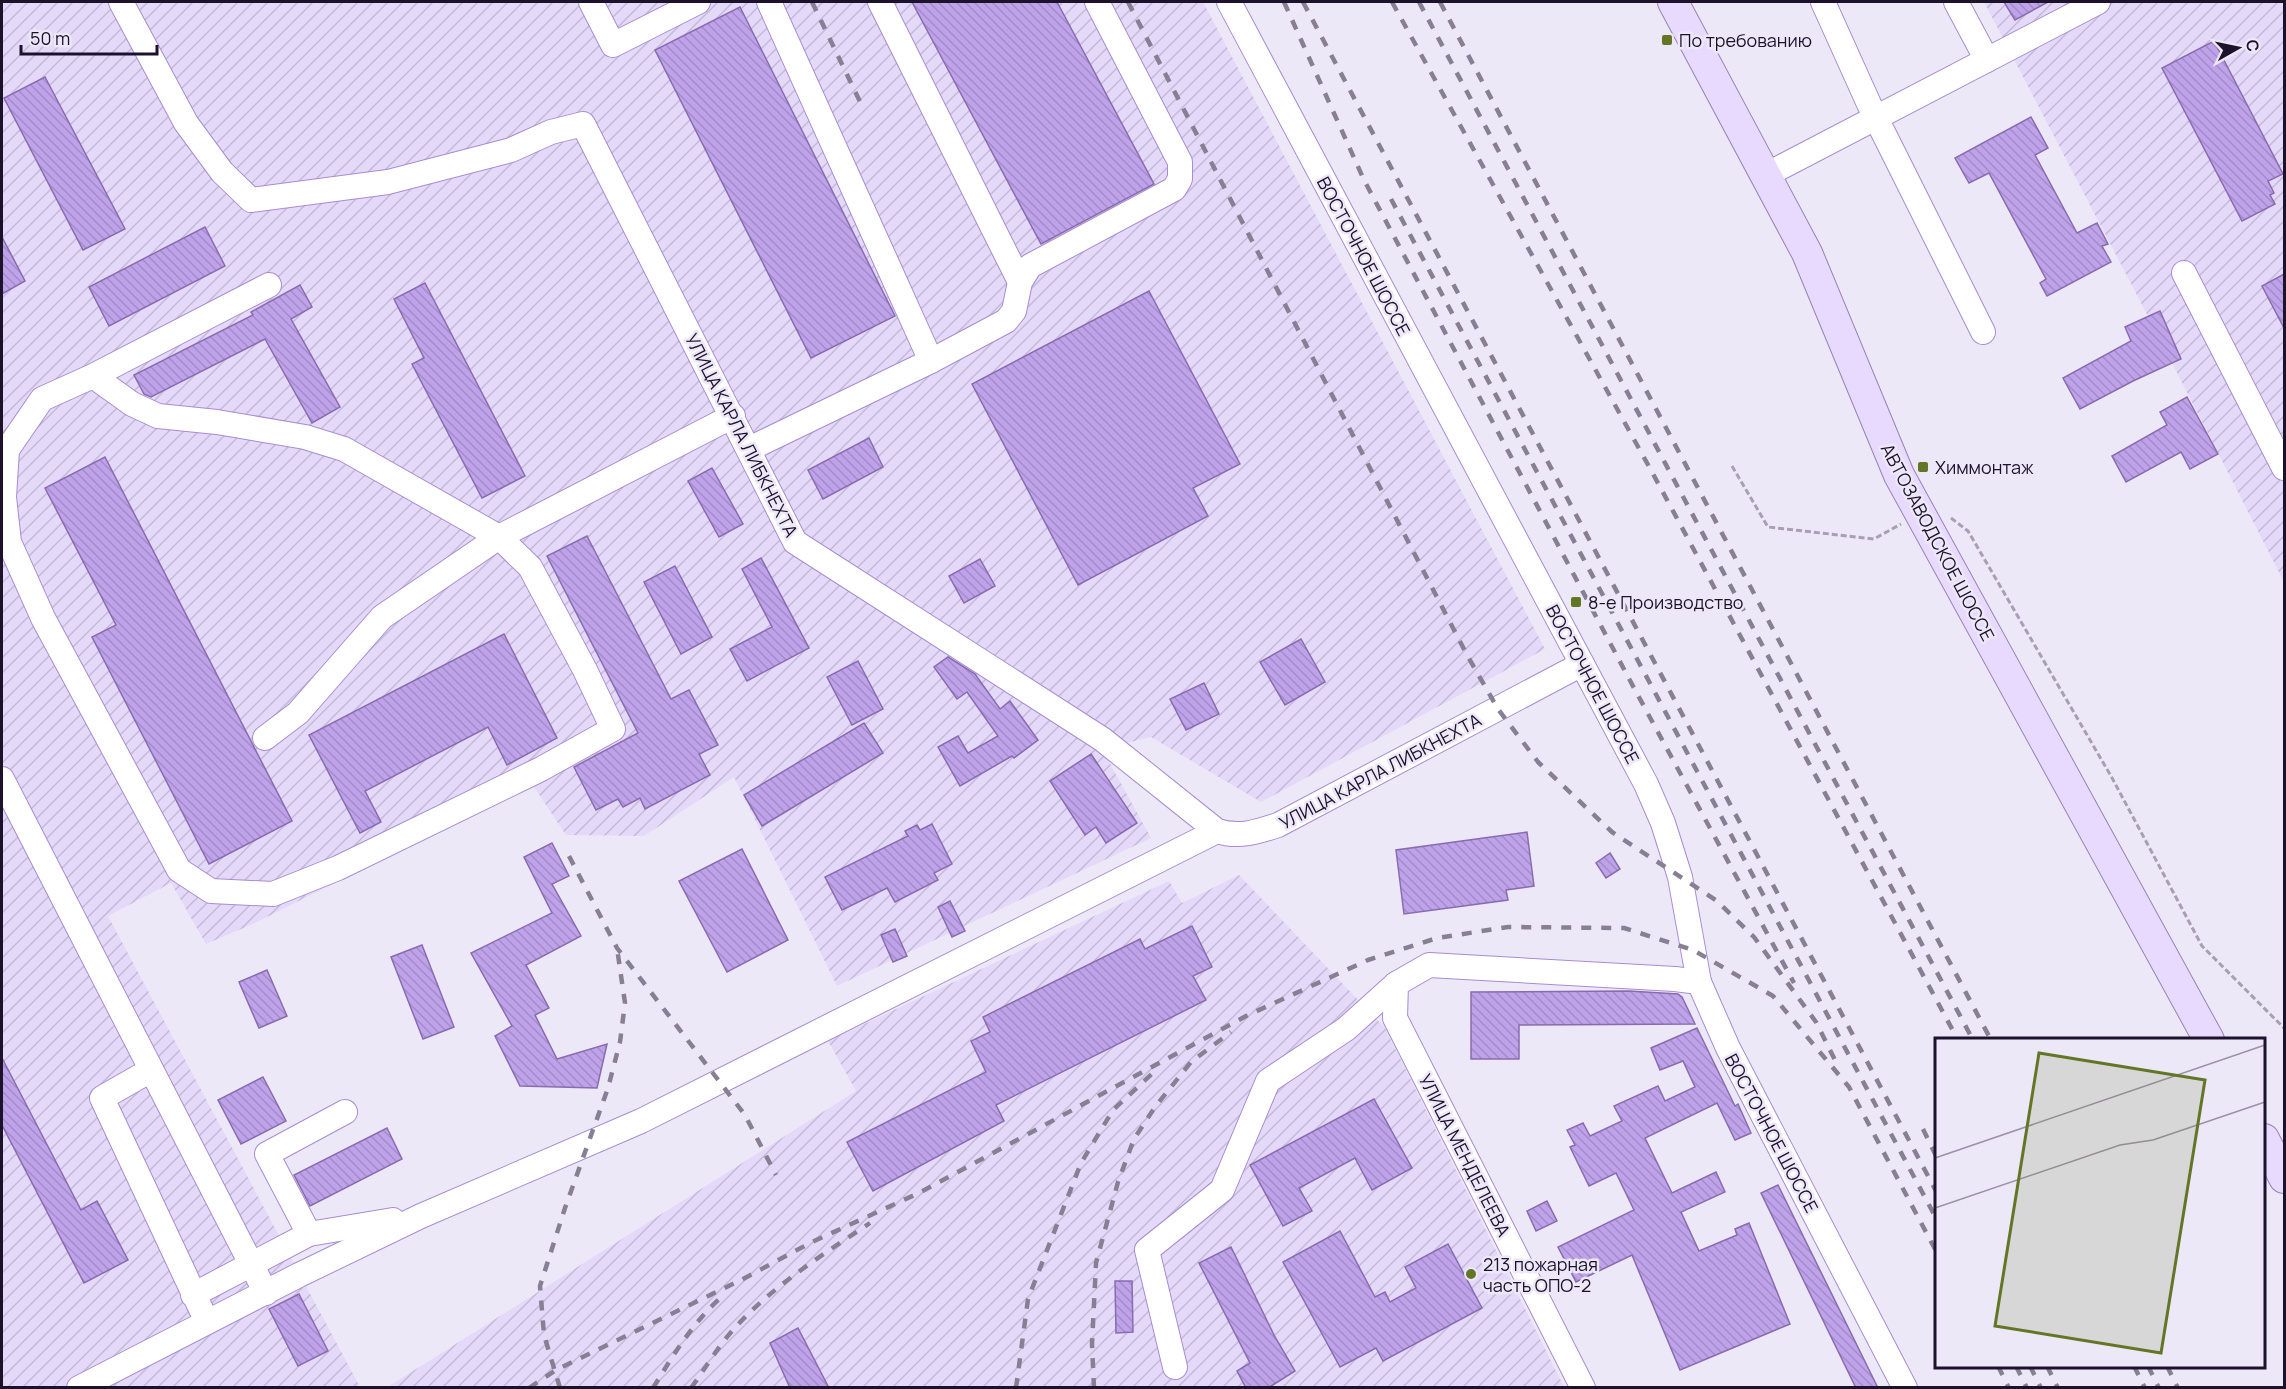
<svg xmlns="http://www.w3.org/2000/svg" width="2286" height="1389" font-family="Manrope,sans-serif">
<defs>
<pattern id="industrial-furrows" width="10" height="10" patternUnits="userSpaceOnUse" patternTransform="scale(1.5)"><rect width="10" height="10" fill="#e5d9fa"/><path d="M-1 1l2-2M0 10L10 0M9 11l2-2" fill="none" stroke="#c4b9d6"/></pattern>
<pattern id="building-back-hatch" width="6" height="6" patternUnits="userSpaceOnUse" patternTransform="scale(1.5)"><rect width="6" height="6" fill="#bfa3ea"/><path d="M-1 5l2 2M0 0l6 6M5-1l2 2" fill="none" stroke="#a48bc9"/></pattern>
</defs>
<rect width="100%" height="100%" fill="#ede8f7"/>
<g fill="url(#industrial-furrows)">
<path d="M2,2h1201l342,647 -284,153 -110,-65 -49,12 49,89 -314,148 -103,-209 -90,59 -78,-1 -34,-51 -279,140 -47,20 -35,-61 -63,33 252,471 -358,1z"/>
<path d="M1984,2h300v580l-133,-260z"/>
<path d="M1239,875l146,153 179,359 -1178,1 470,-297 -28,-50 341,-160 13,22z"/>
</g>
<g fill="url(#building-back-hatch)" stroke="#886caf" stroke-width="1.5">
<path d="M912,2h145l97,182 -113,60z"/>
<path d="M2004,2h44l-33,18z"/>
<path d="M740,7l155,309 -84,42 -156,-308z"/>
<path d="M2214,41l69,133 -15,7 6,12 -4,2 5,9 -33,17 -80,-153z"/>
<path d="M45,77l80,152 -42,21 -79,-152z"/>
<path d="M2031,117l17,31 -13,7 42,78 20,-10 11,21 -6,2 9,16 -64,34 -7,-13 6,-4 -57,-106 -20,10 -14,-25z"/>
<path d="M205,227l20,39 -116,60 -20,-39z"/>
<path d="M2,237l23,44 -23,13z"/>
<path d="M2284,274v54l-22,-42z"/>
<path d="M425,283l100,193 -43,22 -70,-134 12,-6 -30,-59z"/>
<path d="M300,285l12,22 -21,12 49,88 -28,16 -47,-84 -114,58 -7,-3 -10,-19 119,-60 -2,-3z"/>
<path d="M1149,291l91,173 -47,24 15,28 -130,69 -106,-201z"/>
<path d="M2160,311l21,48 -48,22 -53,28 -17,-31 68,-37 -6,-14z"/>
<path d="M2187,397l31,57 -28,15 -9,-17 -55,30 -14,-26 55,-31 -7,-13z"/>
<path d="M869,438l14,29 -60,32 -15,-29z"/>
<path d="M105,457l187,364 -83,43 -117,-227 24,-12 -71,-137z"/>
<path d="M712,468l31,56 -24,13 -31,-56z"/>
<path d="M587,536l84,163 18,-9 29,55 -19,9 11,21 -65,34 -5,-11 -17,9 -5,-8 -22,11 -22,-43 64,-34 -91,-177z"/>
<path d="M761,558l48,90 -62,33 -17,-32 42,-22 -30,-58z"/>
<path d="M980,559l15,27 -31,17 -15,-27z"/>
<path d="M675,566l37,71 -31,17 -37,-72z"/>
<path d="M504,634l53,104 -50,27 -19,-38 -123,64 16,31 -21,11 -51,-98z"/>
<path d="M1301,639l24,43 -40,23 -25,-43z"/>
<path d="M948,657l27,17 25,35 10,-8 28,39 -24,18 -2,-2 -52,30 -22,-39 20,-11 10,17 30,-17 -31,-44 -10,7 -23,-32z"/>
<path d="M858,661l25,48 -31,16 -25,-48z"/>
<path d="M1204,683l15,31 -33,16 -16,-31z"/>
<path d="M864,723l19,30 -121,73 -18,-31z"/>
<path d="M1091,754l46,69 -31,20 -10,-16 -11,8 -35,-54z"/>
<path d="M932,824l20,40 -18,9 4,7 -43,22 -8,-14 -45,22 -17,-33 83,-41 -3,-5 12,-6 3,5z"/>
<path d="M1527,832l7,54 -28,4 2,10 -104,14 -8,-64z"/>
<path d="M552,843l17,33 -17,8 29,52 -55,29 23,43 -14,7 22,44 50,-15 -10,44 -77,-2 -25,-50 17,-10 -41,-73 81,-40 -28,-56z"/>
<path d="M742,849l46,91 -61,32 -48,-91z"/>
<path d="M1610,853l10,16 -14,9 -10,-15z"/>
<path d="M950,901l15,30 -13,6 -14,-30z"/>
<path d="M1192,926l20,41 -19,9 13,24 -210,105 8,16 -131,70 -26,-49 139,-70 -15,-31 19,-9 -7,-15 157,-78 5,10z"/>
<path d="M895,929l12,27 -14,6 -12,-27z"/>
<path d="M422,945l32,82 -31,12 -32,-82z"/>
<path d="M267,970l20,46 -28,12 -20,-46z"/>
<path d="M1629,991l49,3 4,3 13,27 -176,1v34h-48v-67z"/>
<path d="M1697,1028l38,78 3,-2 13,29 -16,7 -18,-37 -72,35 27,55 44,-21 9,20 -44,20 18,39 38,-16 -2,-6 14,-6 41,101 -110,46 -48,-115 -56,27 -18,-35 76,-37 -18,-37 -27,13 -19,-39 5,-2 -8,-15 16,-7 7,13 32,-15 -8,-15 44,-20 7,15 30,-14 -12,-26 -23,9 -9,-22z"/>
<path d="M2,1058l79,152 16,-9 31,59 -44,23 -82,-158z"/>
<path d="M263,1077l23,44 -45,23 -23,-44z"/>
<path d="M1374,1099l38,69 -40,22 -17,-32 -56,30 13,23 -29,15 -33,-61z"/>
<path d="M387,1128l15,31 -92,47 -16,-31z"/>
<path d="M1778,1185l100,203h-22l-95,-195z"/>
<path d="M1547,1201l10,20 -21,10 -9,-20z"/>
<path d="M1340,1231l35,66 10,-5 5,10 26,-14 -11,-21 43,-23 34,64 -99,53 -7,-13 -36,19 -57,-105z"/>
<path d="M1231,1247l44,90 20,34 -27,17h-22l-9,-17 13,-8 -51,-100z"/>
<path d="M1115,1281h17l1,51 -17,1z"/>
<path d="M299,1294l29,57 -30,15 -29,-57z"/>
<path d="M798,1328l31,60h-39l-20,-45z"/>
</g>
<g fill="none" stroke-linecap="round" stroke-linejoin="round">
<defs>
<g id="minor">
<path d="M121,2l65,121 36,49 29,28 137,-18 123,-32 40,-18 32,-8 212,418 307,197 115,92c22,7 40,1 61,-6l304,-161"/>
<path d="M591,2l22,43 85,-43"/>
<path d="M769,2l162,359"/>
<path d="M880,2l140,280"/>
<path d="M1229,2l417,782 17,39 17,54 19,105 29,66 177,340"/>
<path d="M1823,2l46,102 114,228"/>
<path d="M1956,2l31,58"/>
<path d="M1766,175l332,-173"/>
<path d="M2184,273l100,195"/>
<path d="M93,376l39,28 26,12 59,6 88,15 39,12 155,88 31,30 55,103 28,59 -72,40 -203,99 -65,26 -62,-3 -32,-21 -136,-252 -34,-76 -5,-45 3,-47 35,-51 51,-23 176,-91"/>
<path d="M749,449l182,-88 75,-40 8,-10 6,-29 10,-16 144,-77 6,-10v-17l-83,-160"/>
<path d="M265,738l33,-25 84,-96 117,-80 234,-121"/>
<path d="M2,779l264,514"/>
<path d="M151,1070l-49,28 105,224"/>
<path d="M309,1234l-42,-80 78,-42"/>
<path d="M193,1295l116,-61 84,-14"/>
<path d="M1175,1367l-28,-117 75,-60 46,-109 78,-52 50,-45"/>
<path d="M79,1388l220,-113 122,-59 220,-95 576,-290"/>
<path d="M1583,1388l-188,-370 1,-34 33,-19 246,14 24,3"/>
</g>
<g id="major">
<path d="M1673,2l134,251 92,222 310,565"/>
<path d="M2264,1139l20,39"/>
</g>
</defs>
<use href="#minor" stroke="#a88cd1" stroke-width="26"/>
<use href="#major" stroke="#9783b5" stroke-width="32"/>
<g stroke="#a7a0b3" stroke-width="3" stroke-dasharray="6 3" stroke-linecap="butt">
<path d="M1732,466l36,61 106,12 27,-15"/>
<path d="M1951,518l17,13 143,245 91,170 82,82"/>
</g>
<use href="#minor" stroke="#fff" stroke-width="24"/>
<use href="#major" stroke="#e8d9ff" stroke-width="30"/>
<g stroke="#878094" stroke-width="4.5" stroke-dasharray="10 10" stroke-linecap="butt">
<path d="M812,2l52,108"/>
<path d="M1128,2l339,653 31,54 40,53 74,70 105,69 37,36 62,85 22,44"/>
<path d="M1284,2l80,178 270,508 160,295"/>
<path d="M1303,2l633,1189"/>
<path d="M1392,2l260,470 306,568"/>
<path d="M1419,2l554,1038"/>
<path d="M1440,2l551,1038"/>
<path d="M1391,199l545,1019"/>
<path d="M569,856l48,92 128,167 31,60"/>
<path d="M1923,1129l13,27"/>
<path d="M1998,1366l11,22"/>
<path d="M2016,1366l11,22"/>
<path d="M2030,1366l11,22"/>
<path d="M2047,1366l11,22"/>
<path d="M2134,1366l11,22"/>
<path d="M2148,1366l11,22"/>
<path d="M2167,1366l11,22"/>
<path d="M529,1388l27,-18 185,-90 71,-38 107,-49 327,-177 122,-56 69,-22 71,-11 116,1 69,22 80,46 76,91 87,164"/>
<path d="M560,1388l-16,-53 -4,-49 25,-78 43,-120 12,-46 5,-39 -8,-55"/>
<path d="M653,1388c21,-34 41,-68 72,-94"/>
<path d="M691,1388c14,-19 26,-40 41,-57 39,-44 90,-76 138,-108"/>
<path d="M1016,1388l12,-89 53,-136 32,-53 42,-39"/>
<path d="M1094,1388l-2,-44 4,-81 22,-81 16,-43 21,-32 36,-45 40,-30"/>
</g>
</g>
<g fill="#627626" stroke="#ede8f7" stroke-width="2">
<rect x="1661" y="34" width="12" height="12" rx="3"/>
<rect x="1917" y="461" width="12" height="12" rx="3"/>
<rect x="1570" y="596" width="12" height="12" rx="3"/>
<circle cx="1471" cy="1274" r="6"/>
</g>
<g text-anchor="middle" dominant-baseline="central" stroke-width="5" stroke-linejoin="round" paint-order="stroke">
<g font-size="18" fill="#1d122c" stroke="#ede8f7" text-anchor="start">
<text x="1679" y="40">По требованию</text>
<text x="1935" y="467">Химмонтаж</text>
<text x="1588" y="602">8-е Производство</text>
<text x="1483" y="1264">213 пожарная<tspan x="1483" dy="21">часть ОПО-2</tspan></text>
</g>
<g font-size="18" fill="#1d122c" stroke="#ede8f7">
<text transform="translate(1364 256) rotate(62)">ВОСТОЧНОЕ ШОССЕ</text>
<text transform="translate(742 435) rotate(63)">УЛИЦА КАРЛА ЛИБКНЕХТА</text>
<text transform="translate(1938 542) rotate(62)">АВТОЗАВОДСКОЕ ШОССЕ</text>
<text transform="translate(1593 684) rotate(62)">ВОСТОЧНОЕ ШОССЕ</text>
<text transform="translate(1380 771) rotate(-28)">УЛИЦА КАРЛА ЛИБКНЕХТА</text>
<text transform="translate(1772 1133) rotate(62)">ВОСТОЧНОЕ ШОССЕ</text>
<text transform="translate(1465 1155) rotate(63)">УЛИЦА МЕНДЕЛЕЕВА</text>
</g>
</g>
<g transform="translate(1935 1038)">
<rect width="330" height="330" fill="#ede8f7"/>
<path fill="none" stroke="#9a92a6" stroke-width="1.5" d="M0,120l330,-113M0,170l185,-63 33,-5 112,-38"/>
<path fill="#627626" fill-opacity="0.15" stroke="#627626" stroke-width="3" d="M104,15l166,27 -44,273 -166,-27z"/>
<rect width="330" height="330" fill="none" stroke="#1d122c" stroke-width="3"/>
</g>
<rect width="2286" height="1389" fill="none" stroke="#1d122c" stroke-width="6"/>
<g transform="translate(2238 48) rotate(81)" stroke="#ede8f7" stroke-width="4.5" paint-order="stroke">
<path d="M0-4.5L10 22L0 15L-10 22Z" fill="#1d122c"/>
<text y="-9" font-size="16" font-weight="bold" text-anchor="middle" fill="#1d122c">С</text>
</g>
<path d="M21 45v9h136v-9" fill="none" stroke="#1d122c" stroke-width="3"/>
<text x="30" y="45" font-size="18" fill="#1d122c" stroke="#ede8f7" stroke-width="4.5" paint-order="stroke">50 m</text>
</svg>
